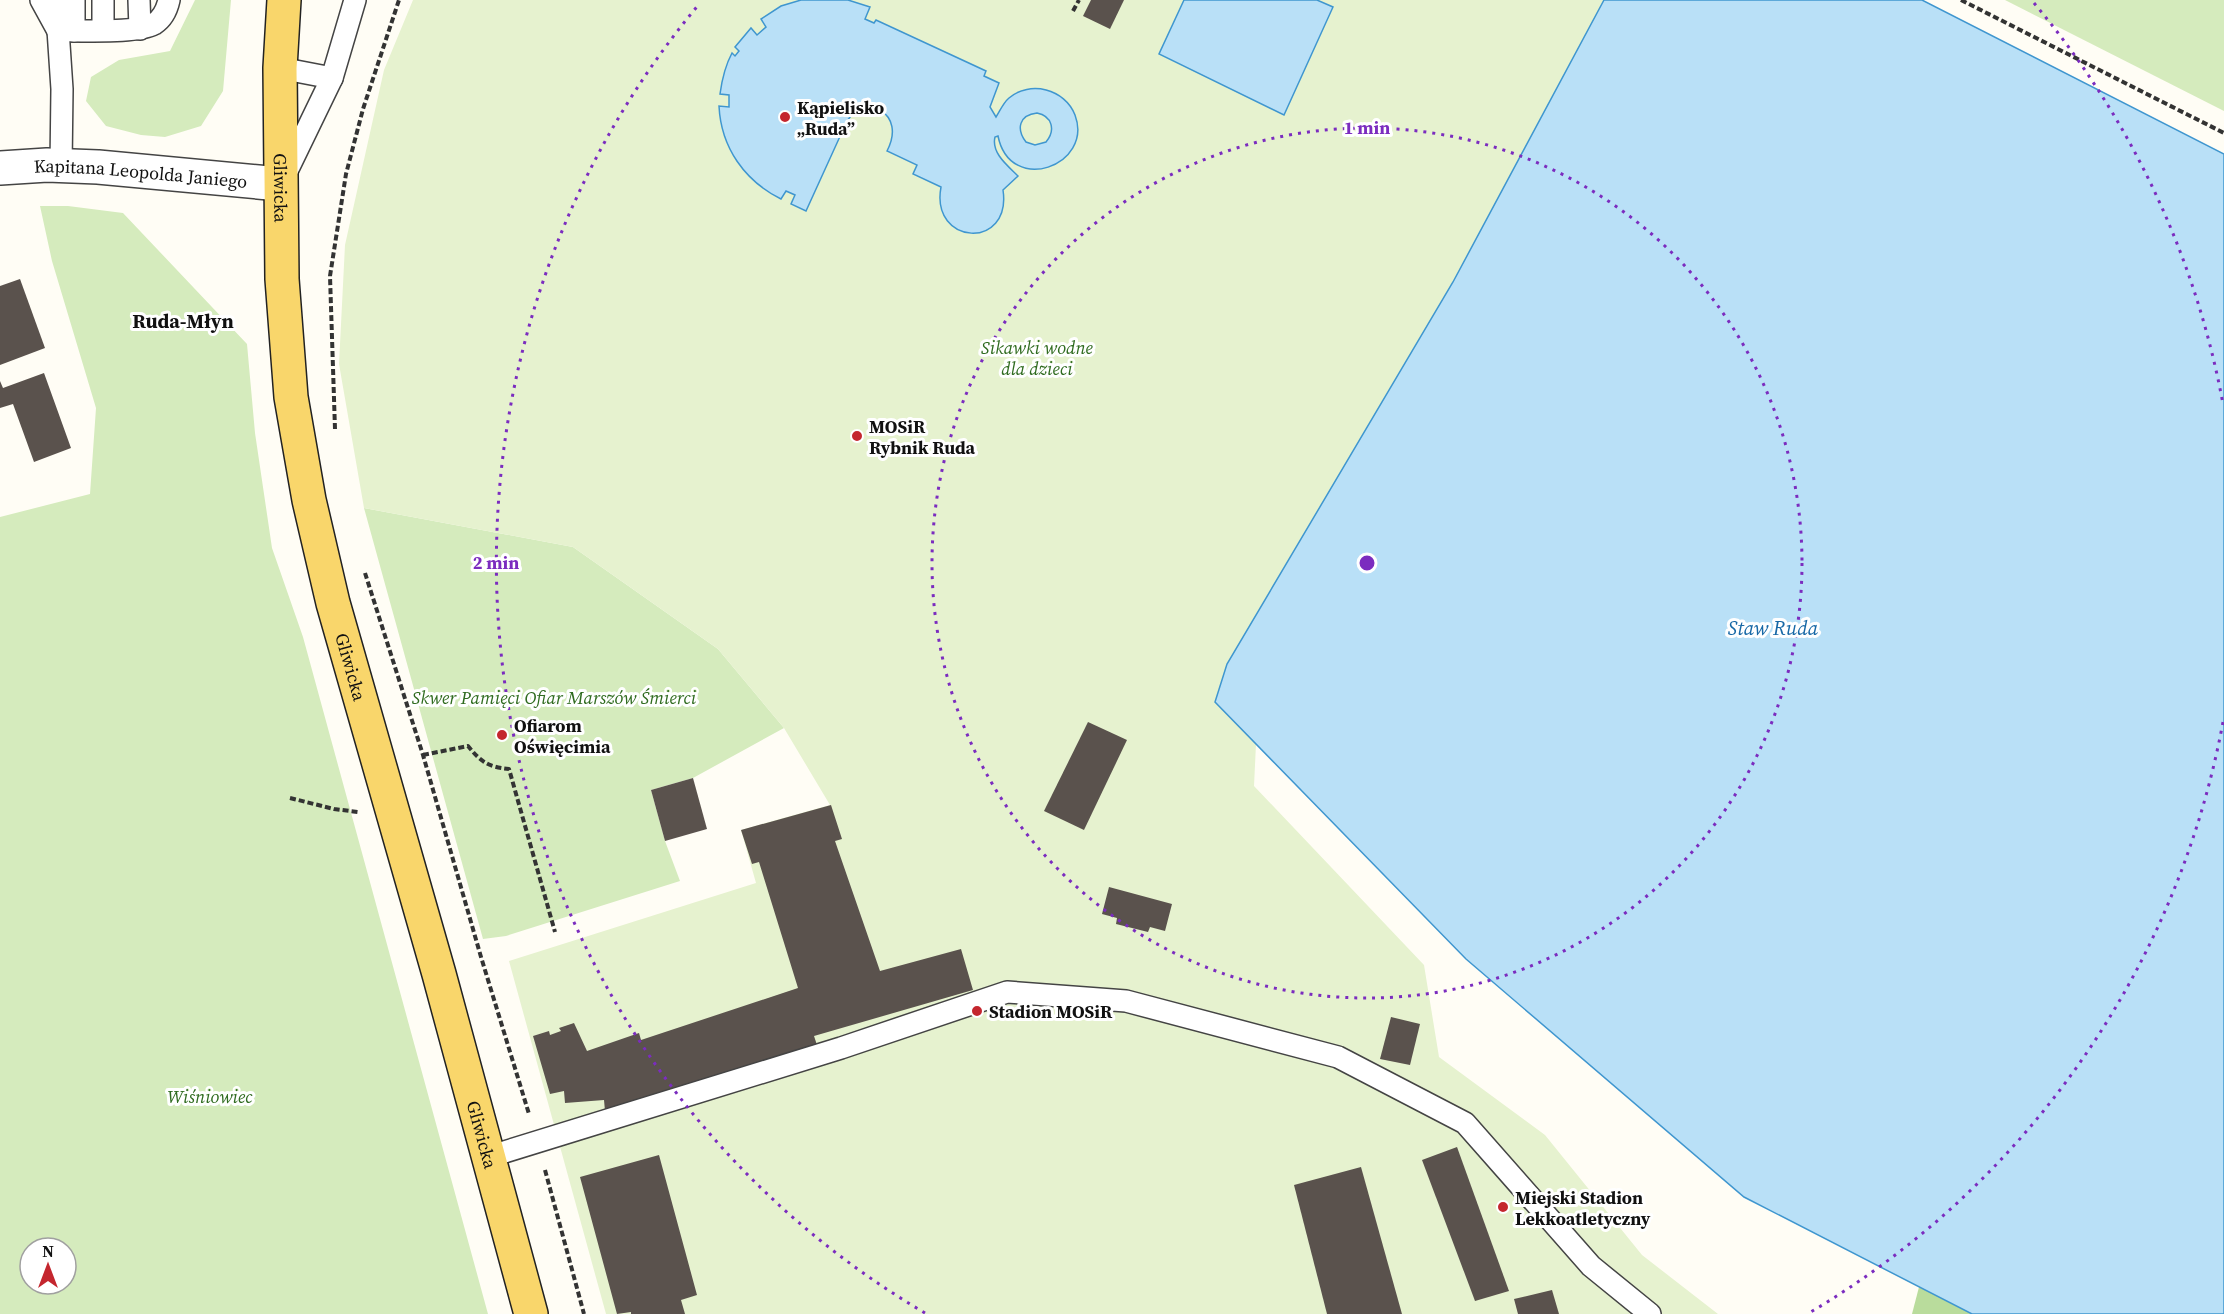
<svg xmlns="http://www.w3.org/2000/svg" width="2224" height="1314" font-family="'Source Serif 4',serif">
<rect width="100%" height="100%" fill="#fffdf5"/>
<g fill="#d5ebbd" fill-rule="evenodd">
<path d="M195,0h36l-8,91 -22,35 -36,11 -24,-2 -35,-9 -20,-25 5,-24 28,-17 51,-9z"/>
<path d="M2005,0h219v111z"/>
<path d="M40,206h28l55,7 124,131 8,89 17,115 31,89 185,677h-488v-797l90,-23 6,-86 -44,-147zM30,1248h36v36h-36z"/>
<path d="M364,508l209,39 145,102 66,79 -91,50 -42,12 14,51 15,40 -174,55 -23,3z"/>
</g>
<path fill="#b9dc9c" d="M1919,1287l53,27h-60z"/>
<path fill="#e6f2cf" d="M413,0h1191l-151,282 -238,420 41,42 -2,42 170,179 15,92 106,78 97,120 76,59h-1112l-97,-353 247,-78 -15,-53 89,-25 -46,-77 -66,-79 -145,-102 -209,-39 -25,-144 6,-119 39,-175z"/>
<g fill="#b9e0f7" stroke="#3f96cf" stroke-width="1.5" fill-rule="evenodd">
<path d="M801,0h47l22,7 -5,12 9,4 2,-3 110,51 -2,5 15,7 -9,24 6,10c4,-6 7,-14 13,-19 21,-18 56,-9 66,17 19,51 -65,81 -77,21l-3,1c-4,16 13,29 23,39l-15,14c9,60 -73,56 -62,-3l-28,-13 4,-9 -30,-14c20,-38 -21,-58 -40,-30l-41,90 -15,-7 4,-9 -9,-4 -5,8c-36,-18 -60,-51 -62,-93l10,1v-12l-9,-1c2,-15 5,-28 12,-41l3,3 4,-5 -4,-4 16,-19 6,7 9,-8 -5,-8 20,-13zM1037,113c15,3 19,17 9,29l-11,3 -9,-3c-10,-13 -7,-27 11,-29z"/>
<path d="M1184,0h133l16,7 -49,108 -125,-61z"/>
<path d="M1604,0h318l302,154v1160h-252l-228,-117 -278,-238 -251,-257 12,-38 226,-382z"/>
</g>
<g fill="#5a524d">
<path d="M1091,0h33l-14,29 -27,-13z"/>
<path d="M20,279l25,69 -45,17v-79z"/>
<path d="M44,373l27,75 -37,14 -21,-58 -13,4v-27l3,7z"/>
<path d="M1088,722l39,18 -43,90 -40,-19z"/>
<path d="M693,778l14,51 -42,12 -14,-51z"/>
<path d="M831,805l11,34 -7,2 45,130 81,-22 12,41 -159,46 4,12 -213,63 -1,-11 -39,3 -1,-12 -14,3 -17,-58 16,-5 1,4 11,-4 -2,-3 15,-5 13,28 52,-18 2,7 157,-52 -39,-126 -7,2 -11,-34z"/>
<path d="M1109,887l63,17 -7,27 -15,-4 -2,5 -32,-8 1,-6 -15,-4z"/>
<path d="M1391,1017l29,7 -10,41 -30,-6z"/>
<path d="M1457,1147l52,144 -34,10 -53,-141z"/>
<path d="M659,1155l38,140 -16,5 4,14h-54v-2l-14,2 -37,-137z"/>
<path d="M1361,1167l41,147h-75l-33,-129z"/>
<path d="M1552,1290l7,24h-41l-4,-15z"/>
</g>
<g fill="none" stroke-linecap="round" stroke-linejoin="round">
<defs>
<g id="lane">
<path d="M41,0l17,31c24,-1 77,3 96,-7 8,-5 13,-15 15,-24"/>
<path d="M56,0l6,89 -1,77"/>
<path d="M74,0v31"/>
<path d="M103,0v30"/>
<path d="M139,0l1,29"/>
<path d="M280,68l52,10"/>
<path d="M286,173l46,-95 23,-78"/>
<path d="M488,1157l353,-109 166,-56 119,9 212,56 127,66 126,143 59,48"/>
</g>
<g id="street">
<path id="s1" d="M0,168l47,-3 51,2 182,17"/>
</g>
<g id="primary">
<path id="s2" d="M284,0l-4,68 2,211 9,118 18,103 24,103 106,371 92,340"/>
</g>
</defs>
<use href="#lane" stroke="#444" stroke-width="24"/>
<use href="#street" stroke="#444" stroke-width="36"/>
<use href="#primary" stroke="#222" stroke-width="36"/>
<g stroke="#333" stroke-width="4" stroke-dasharray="6 3" stroke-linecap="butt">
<path d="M1961,0l263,133"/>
<path d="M1073,11l6,-11"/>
<path d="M335,429l-5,-153 16,-102 17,-65 36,-109"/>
<path d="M365,573l58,182 58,202 48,157"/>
<path d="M423,755l45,-9c13,16 20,21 41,23l46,163"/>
<path d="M290,798l44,11 24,3"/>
<path d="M545,1170l39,144"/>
</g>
<use href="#lane" stroke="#fff" stroke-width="21"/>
<use href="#street" stroke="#fff" stroke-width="33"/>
<use href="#primary" stroke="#f9d66b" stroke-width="33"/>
</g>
<g fill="none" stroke="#7b2cbf" stroke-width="3" stroke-dasharray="3 6">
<circle cx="1367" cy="563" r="435"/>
<path d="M2223 722A871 871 0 0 1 1809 1313M925 1313A871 871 0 0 1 700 3M2034 3A871 871 0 0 1 2223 404"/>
</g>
<g fill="#c4262e" stroke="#fff" stroke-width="2">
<circle cx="785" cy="117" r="6"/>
<circle cx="857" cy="436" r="6"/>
<circle cx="502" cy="735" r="6"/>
<circle cx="977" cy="1011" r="6"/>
<circle cx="1503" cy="1207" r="6"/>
</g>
<g text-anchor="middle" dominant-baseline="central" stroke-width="6" stroke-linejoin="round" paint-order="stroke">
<g font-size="18" font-weight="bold" fill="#111" stroke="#fff" text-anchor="start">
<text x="797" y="107">Kąpielisko<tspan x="797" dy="21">„Ruda”</tspan></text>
<text x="869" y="426">MOSiR<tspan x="869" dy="21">Rybnik Ruda</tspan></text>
<text x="514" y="725">Ofiarom<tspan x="514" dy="21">Oświęcimia</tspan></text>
<text x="989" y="1011">Stadion MOSiR</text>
<text x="1515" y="1197">Miejski Stadion<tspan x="1515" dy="21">Lekkoatletyczny</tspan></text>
</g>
<g font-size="18" fill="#111" stroke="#fff">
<text stroke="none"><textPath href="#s1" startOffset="141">Kapitana Leopolda Janiego</textPath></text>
<text stroke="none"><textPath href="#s2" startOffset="188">Gliwicka</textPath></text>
<text stroke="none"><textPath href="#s2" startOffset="674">Gliwicka</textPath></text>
<text stroke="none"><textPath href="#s2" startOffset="1160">Gliwicka</textPath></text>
</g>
<g font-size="18" font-style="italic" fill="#2f6b1f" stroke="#fff">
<text x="1037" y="347">Sikawki wodne<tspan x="1037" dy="21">dla dzieci</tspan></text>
<text x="554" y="697">Skwer Pamięci Ofiar Marszów Śmierci</text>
<text x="210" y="1096">Wiśniowiec</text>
</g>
<g font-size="20" font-weight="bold" fill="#111" stroke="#fff">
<text x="183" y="321">Ruda-Młyn</text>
</g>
<g font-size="20" font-style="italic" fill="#1768a6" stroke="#fff">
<text x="1773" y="628">Staw Ruda</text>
</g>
</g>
<circle cx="1367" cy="563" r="9" fill="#7b2cbf" stroke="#fff" stroke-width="3"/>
<g font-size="18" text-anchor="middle" font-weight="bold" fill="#7b2cbf" stroke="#fff" stroke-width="6" stroke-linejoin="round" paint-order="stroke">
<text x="1367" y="134">1 min</text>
<text x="496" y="569">2 min</text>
</g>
<g transform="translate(48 1266)"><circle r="28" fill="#ffffff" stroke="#a0a0a0" stroke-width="1.5"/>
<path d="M0-4.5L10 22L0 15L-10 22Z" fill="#c4262e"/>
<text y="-9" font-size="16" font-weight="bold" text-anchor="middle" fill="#111111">N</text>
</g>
</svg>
